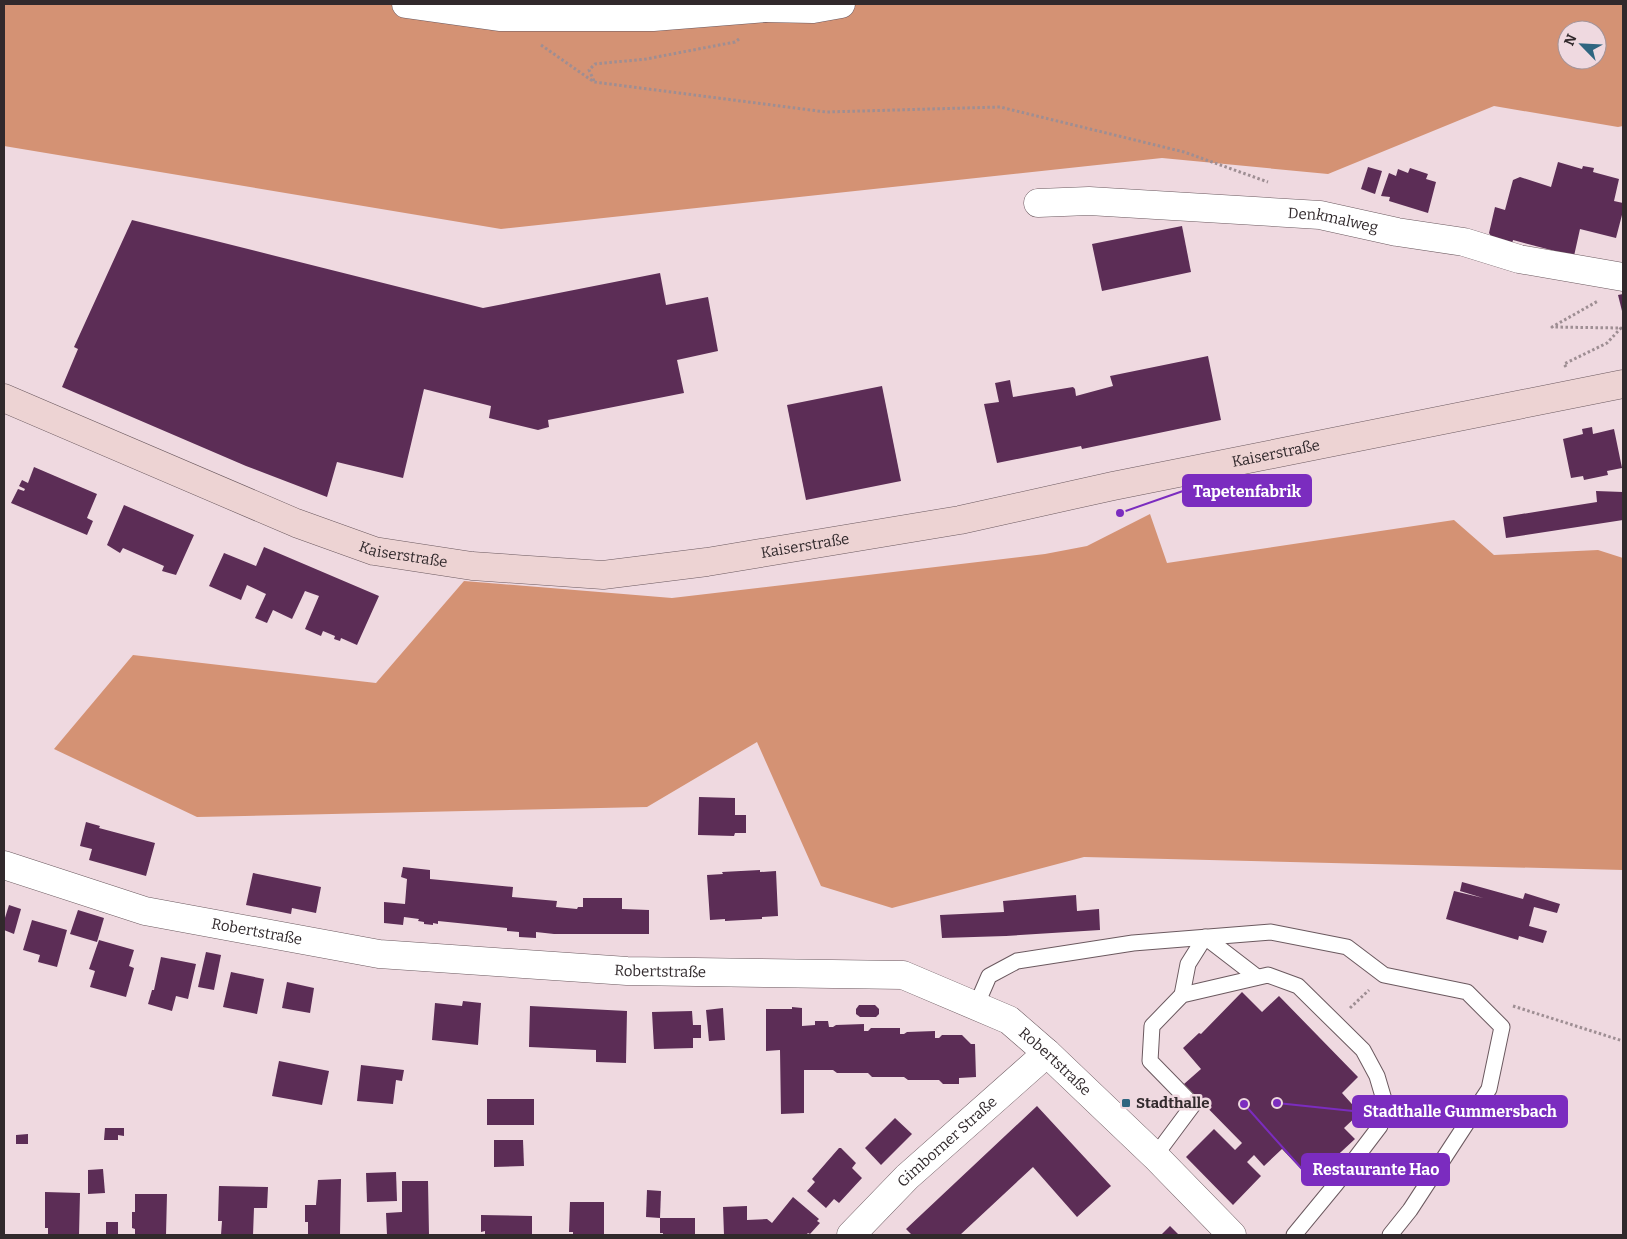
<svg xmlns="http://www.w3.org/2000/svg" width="1627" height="1239" font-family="Bitter,serif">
<rect width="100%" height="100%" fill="#efd9e0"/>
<g fill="#d49274" fill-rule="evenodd">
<path d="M4,4h1619v122l-5,1 -124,-21 -166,68 -166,-16 -661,71 -497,-83zM1567,30h30v30h-30z"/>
<path d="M1150,514l17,49 287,-43 40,35 104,-5 25,8v312l-539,-13 -192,51 -71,-22 -64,-144 -110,65 -450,10 -143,-68 79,-94 243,28 88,-102 208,17 373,-44 42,-8z"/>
</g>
<g fill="#5c2d56">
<path d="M1558,162l24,7 1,-3 11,2 -1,4 26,7 -5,22 9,2v8l-7,27 -36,-9 -6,27 -61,-16 -1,4h-16l-7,-11 6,-26 10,3 8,-30 7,-3 31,10z"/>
<path d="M1368,167l14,4 -7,23 -14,-5z"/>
<path d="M1410,168l18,6 -2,5 10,3 -8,31 -39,-12 1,-4 -9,-1 8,-23 7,3 2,-7 10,4z"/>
<path d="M132,220l351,88 177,-35 6,32 42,-8 10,54 -41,9 7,33 -136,27 1,7 -11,3 -49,-12 2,-12 -67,-17 -21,89 -66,-16 -10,35 -81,-31 -184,-79 16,-38 -4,-2z"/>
<path d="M1182,226l9,46 -89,19 -10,-47z"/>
<path d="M1623,294v21l-5,-20z"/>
<path d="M1208,356l13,64 -139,29 -1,-3 -84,17 -13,-59 15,-2 -4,-19 15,-3 3,17 60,-10 2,2 1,7 37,-10 -3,-10z"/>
<path d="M882,386l19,95 -95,19 -19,-95z"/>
<path d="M1592,427l1,7 21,-5 8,39 -15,3 1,4 -24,5 -1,-4 -12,2 -8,-39 20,-5 -1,-5z"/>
<path d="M34,467l63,27 -10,24 6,3 -6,14 -76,-32 7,-14 6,2 1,-2 -6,-3 3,-6 6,3z"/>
<path d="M1596,491l27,1v28l-117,18 -3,-21 94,-15z"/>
<path d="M124,505l70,30 -18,40 -14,-4 2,-5 -41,-18 -3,5 -13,-8z"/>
<path d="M264,547l115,49 -22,49 -16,-7 -1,3 -6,-2 1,-3 -12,-5 -2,5 -16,-7 14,-33 -14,-5 -13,28 -19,-9 -6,13 -12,-5 11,-24 -19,-9 -6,15 -32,-14 15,-33 32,13z"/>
<path d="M699,797l36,1v17h11v18h-11l-1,3 -36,-1z"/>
<path d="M86,822l14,4 -1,2 56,15 -9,33 -57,-16 3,-11 -12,-3z"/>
<path d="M403,867l27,3v9l83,8 -1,10 45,4 -1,6 21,2 1,-2h5v-9h39v11l27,1v24h-95l-18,-2v6l-17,-1v-5l-12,-1v-3l-69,-7v3l-5,-1v2l-9,-1v-2l-6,-1 1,-2 -15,-2 -1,8 -19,-2v-21l21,2 2,-25 -6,-2z"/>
<path d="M760,870v2l16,-1 2,45 -16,1v2l-37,2v-2l-15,1 -3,-45 16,-1 -1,-2z"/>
<path d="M253,873l68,14 -5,26 -24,-5 -1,6 -45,-9z"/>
<path d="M1462,882l61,17 2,-6 35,11 -3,9 -23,-6 -5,19 18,5 -4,12 -24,-7 -1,4 -72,-21 8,-28 29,7 -23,-7z"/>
<path d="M1076,895l1,16 22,-2 1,21 -94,6 -64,2 -2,-23 64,-3 -1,-11z"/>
<path d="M9,905l12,4 -7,25 -10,-4v-9z"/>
<path d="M78,910l26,8 -7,24 -27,-8z"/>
<path d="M32,920l35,10 -10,37 -19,-5 2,-7 -17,-5z"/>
<path d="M99,940l35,10 -5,16 5,2 -8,29 -36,-10 5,-16 -6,-2z"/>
<path d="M206,952l15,3 -7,35 -16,-3z"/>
<path d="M161,957l35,7 -8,35 -12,-3 -4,15 -24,-7 4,-14h2z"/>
<path d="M231,972l33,7 -7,35 -34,-7z"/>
<path d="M287,982l27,6 -4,25 -28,-5z"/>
<path d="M1242,992l20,20 17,-16 79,81 -16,16 18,20 -16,15 11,11 -27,25 -10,-10 -16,16 -20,-21 -18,17 -10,-11 -7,7 14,14 -28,29 -47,-48 28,-28 21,21 7,-7 -58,-59 17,-15 -18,-21 16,-15 2,1z"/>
<path d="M463,1001l18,2 -3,42 -46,-5 3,-37 27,3z"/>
<path d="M859,1005h16l4,4v5l-3,3h-16l-4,-3v-5z"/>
<path d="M530,1006l97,5 -1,52 -30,-1v-12l-67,-3z"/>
<path d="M792,1007l10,1v18l13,-1v-4h13l1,6h4l3,-2 28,-1v7h4l3,-3h29v6h4l3,-2 28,-1v7h4l3,-3h20l9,9h4l1,33 -17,1v6h-16l-4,-4h-31l-4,-3h-32l-4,-4h-31l-4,-3h-29v43l-23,1 -1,-64 -14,1v-42h26z"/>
<path d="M723,1008l2,32 -16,1 -3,-31z"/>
<path d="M692,1011l1,14h8v13h-8v10l-39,1 -2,-37z"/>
<path d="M279,1061l50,10 -7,34 -50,-9z"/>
<path d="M361,1065l43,5 -2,11 -6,-1 -3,24 -36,-3z"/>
<rect x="487" y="1099" width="47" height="26"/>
<path d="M1037,1106l74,80 -34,31 -44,-50 -73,68h-48l-6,-6z"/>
<path d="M895,1118l17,16 -31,31 -16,-17z"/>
<path d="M105,1128h19v8l-6,-1v5h-14z"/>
<path d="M28,1134v10h-12v-9z"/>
<path d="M494,1140h29l1,26 -30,1z"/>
<path d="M839,1148h2l15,15 -4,5 10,10 -23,25 -5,-4 -8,9 -19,-17 8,-9 -3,-3z"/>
<path d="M103,1169l2,24 -17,1v-24z"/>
<path d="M396,1172l1,29 -30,1 -1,-29z"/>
<path d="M341,1179l-1,56h-32v-13h-3v-17h11l2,-25z"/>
<path d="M402,1181h26l1,54h-42l-1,-22 16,-1z"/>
<path d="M219,1186l49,1 -1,21h-13l-1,27h-32l1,-14h-4z"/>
<path d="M647,1190l14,1 -1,27 -14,-1z"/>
<path d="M45,1192l35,1 -1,42h-31v-7h-3z"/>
<path d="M135,1194h32l-1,41h-31v-6l-3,-1v-16h3z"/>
<path d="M793,1197l26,22 -2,2 3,2 -10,11 -2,-1 -2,2h-82l-1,-28 24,-1v14l20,-1 5,4z"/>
<path d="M570,1202h34v33h-31v-3h-4z"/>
<path d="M481,1215l51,1v19h-47v-4l-4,1z"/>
<path d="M660,1218h35v17h-32v-2h-3z"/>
<rect x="106" y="1222" width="12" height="13"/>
<path d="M1170,1226l9,9h-18z"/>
</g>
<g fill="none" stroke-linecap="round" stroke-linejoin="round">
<defs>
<g id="lane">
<path d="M1182,995l6,-31 17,-27 52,40"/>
<path d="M976,1006l13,-30 28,-15 116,-18 138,-11 76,15 37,28 83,17 35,35 -13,62 -79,121 -20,25"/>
<path d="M1155,1156l38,-51 -43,-44 2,-35 30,-31 86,-20 30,11 65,64 14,26 8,27 -5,23 -44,58 -42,51"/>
</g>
<g id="street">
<path d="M406,4l93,13h154l112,-9 15,-4"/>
<path d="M765,8l48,1 28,-5"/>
<path id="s1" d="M1038,203l51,-2 231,14 77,17 67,10 55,17 104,18"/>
<path id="s2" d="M4,865l141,46 234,43 248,17 276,4 106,45 38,33 108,103 77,79"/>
<path id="s3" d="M851,1235l56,-58 140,-124"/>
</g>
<g id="secondary">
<path id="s4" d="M4,398l292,125 78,28 98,15 131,9 104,-13 253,-42 153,-34 510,-102"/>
</g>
</defs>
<use href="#lane" stroke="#6b595f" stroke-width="17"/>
<use href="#street" stroke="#6b595f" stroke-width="29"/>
<use href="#secondary" stroke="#6b595f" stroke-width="29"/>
<g stroke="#9e8e93" stroke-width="3" stroke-dasharray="2.5 2.5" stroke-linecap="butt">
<path d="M541,45l53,37 232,30 174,-5 184,45 84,30"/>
<path d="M594,81l-5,-11 6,-6 51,-5 89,-17 4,-3"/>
<path d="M1566,367l-2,-3 43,-21 14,-15 -69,-1 46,-26"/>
<path d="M1513,1006l110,35"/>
<path d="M1350,1008l19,-18"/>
</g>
<use href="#lane" stroke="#fff" stroke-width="15"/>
<use href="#street" stroke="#fff" stroke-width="28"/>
<use href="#secondary" stroke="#edd3d3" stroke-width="28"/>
</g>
<rect fill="#2f6580" stroke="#efd9e0" stroke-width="2" x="1121" y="1098" width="10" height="10" rx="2.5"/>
<g text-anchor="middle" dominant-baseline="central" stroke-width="5" stroke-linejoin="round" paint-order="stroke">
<g font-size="15" fill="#31292c" stroke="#efd9e0">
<text stroke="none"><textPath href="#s1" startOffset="296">Denkmalweg</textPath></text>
<text stroke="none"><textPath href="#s4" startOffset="1315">Kaiserstraße</textPath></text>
<text stroke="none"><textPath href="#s4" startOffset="835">Kaiserstraße</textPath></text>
<text stroke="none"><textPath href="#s4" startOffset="430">Kaiserstraße</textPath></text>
<text stroke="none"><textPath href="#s2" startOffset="262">Robertstraße</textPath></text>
<text stroke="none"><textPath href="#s2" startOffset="668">Robertstraße</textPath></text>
<text stroke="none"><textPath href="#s2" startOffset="1088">Robertstraße</textPath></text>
<text stroke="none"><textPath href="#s3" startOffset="134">Gimborner Straße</textPath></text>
</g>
<g font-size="15" font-weight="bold" fill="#31292c" stroke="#efd9e0" text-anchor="start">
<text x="1136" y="1103">Stadthalle</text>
</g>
</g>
<path fill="none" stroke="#7b2cbf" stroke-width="2" d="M1120 513L1183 491M1277 1103L1353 1111M1244 1104L1302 1169"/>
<g fill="#7b2cbf" stroke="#efd9e0" stroke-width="2">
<circle cx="1120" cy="513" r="5"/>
<circle cx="1277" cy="1103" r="5"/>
<circle cx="1244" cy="1104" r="5"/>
</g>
<g fill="#7b2cbf" stroke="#7b2cbf" stroke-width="2">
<rect x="1183" y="475" width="128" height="31" rx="5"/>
<rect x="1353" y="1096" width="214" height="31" rx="5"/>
<rect x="1302" y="1154" width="147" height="31" rx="5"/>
</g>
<g font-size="16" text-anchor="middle" font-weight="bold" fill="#fff">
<text x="1247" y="497">Tapetenfabrik</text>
<text x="1460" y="1117">Stadthalle Gummersbach</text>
<text x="1376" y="1175">Restaurante Hao</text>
</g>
<rect width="1627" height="1239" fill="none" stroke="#31292c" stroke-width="10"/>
<g transform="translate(1582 45) rotate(294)"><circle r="24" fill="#efd9e0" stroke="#a39398"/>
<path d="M0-4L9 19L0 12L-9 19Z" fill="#2f6580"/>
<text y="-8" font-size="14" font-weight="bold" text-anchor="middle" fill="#31292c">N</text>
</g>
</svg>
